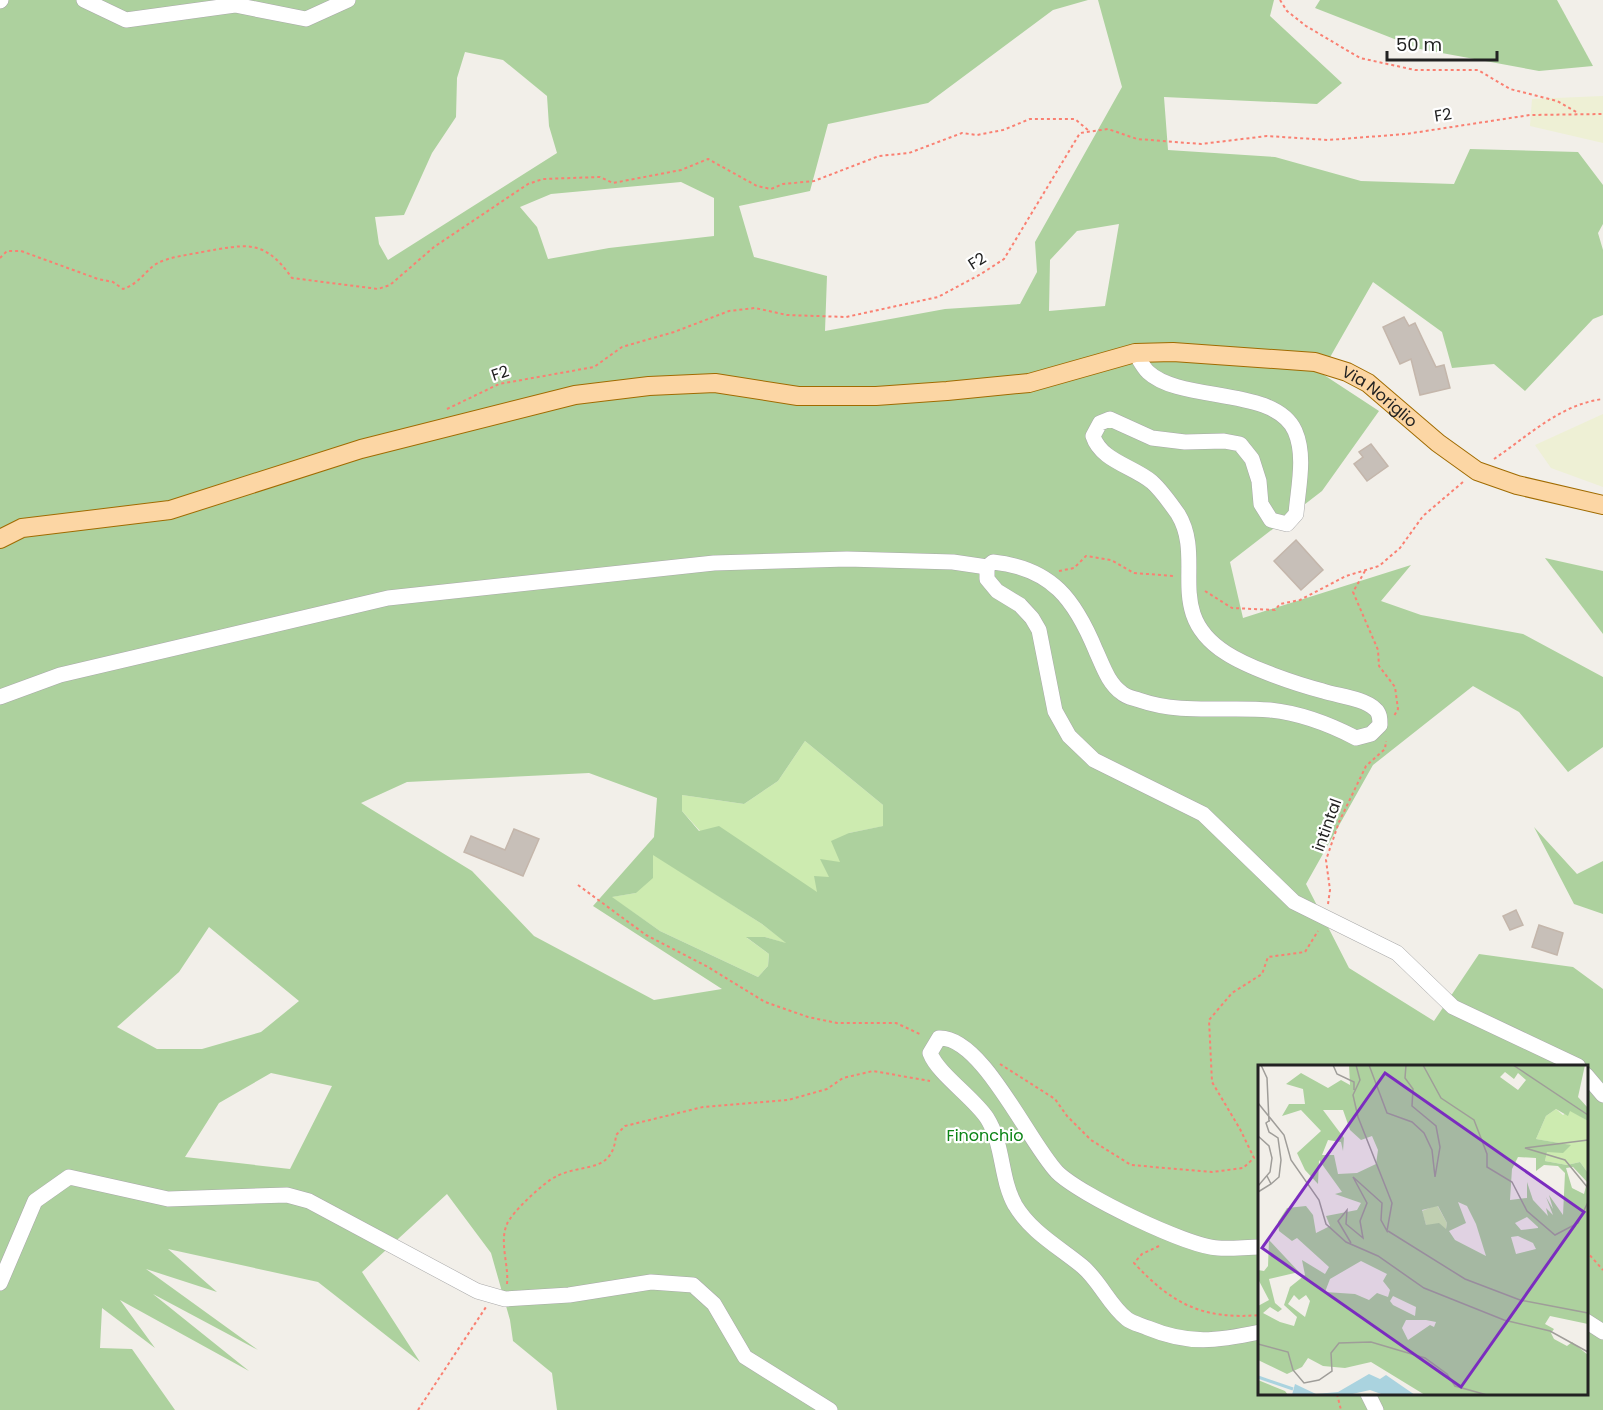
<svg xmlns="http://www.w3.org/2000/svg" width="1603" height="1410" font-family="Poppins,sans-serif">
<rect width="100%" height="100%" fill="#f2efe9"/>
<g fill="#eef0d5">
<path d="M1603,96v47l-73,-17 2,-27z"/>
<path d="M1603,414v73l-52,-19 -16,-23z"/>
</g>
<g fill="#cdebb0">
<path d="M805,741l78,64 1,21 -35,7 -9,30 -23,30 -28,-18 -89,-44 -18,-20v-16l62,9 34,-23z"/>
<path d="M653,854l109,70 26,20 -23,-7 -18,1 22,16 -1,12 -10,11 -98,-46 -49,-34 25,-4z"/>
</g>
<g fill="#add19e" fill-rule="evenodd">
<path d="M0,0h1088l-35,10 -125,93 -100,21 -18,67 -71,15 15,51 73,19 -2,55 120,-22 75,-5 17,-32 -2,-30 87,-155 -24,-87h176l-4,16 72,67 -25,21 -153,-7 4,53 107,7 86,24 93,3 16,-35 108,3 25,33v39l-5,9 5,17v65l-10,4 -68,72 -31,-27 -42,4 -10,-36 -69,-50 -52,91 58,38 -57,80 -92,71 13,56 168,-53 -30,36 40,14 102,19 80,43v70l-35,25 -49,-60 -46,-26 -100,79 -67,119 43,84 85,53 45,-67 94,13 30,22v421h-1046l-5,-37 -39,-32 -3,-21 -19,-67 -44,-59 -85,78 58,90 -102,-80 -150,-33 49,43 -71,-23 112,81 -105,-56 96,77 -129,-71 35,48 -53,-40 -2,40 32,1 43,61h-175zM465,52l38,8 44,36 2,30 8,27 -169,107 -9,-16 -4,-27 29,-2 28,-62 24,-36 1,-39zM681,182l33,16v38l-105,12 -61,11 -11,-32 -17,-20 31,-13zM1119,224l-14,82 -56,5 1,-51 27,-29zM805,741l78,64v21l-34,7 -18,8 9,21 -20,-3 9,18 -15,-1 3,16 -98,-66 -20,5 -17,-20v-16l62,9 34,-23zM589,773l68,25 -3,39 -61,69 129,83 -68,11 -120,-64 -62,-65 -111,-68 46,-21zM653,855l109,69 24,19 -21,-6h-19l23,17 -1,12 -10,11 -98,-46 -48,-34 24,-4 17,-15zM209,927l90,74 -38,31 -59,17h-45l-40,-22 62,-55zM1260,1066h326v328h-326zM271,1073l61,13 -42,83 -105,-12 34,-54z"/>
<path d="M1320,0h237l36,66 -54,5 -119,-22 -105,-41z"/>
<path d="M1545,558l58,13v63z"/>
<path d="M1534,827l43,47 26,-13v53l-29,-10z"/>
</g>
<g fill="#c7bfb8" stroke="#c4b6ab" stroke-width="1.5">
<path d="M1404,317l5,9 6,-3 21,44 8,-2 6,23 -30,7 -9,-36 -11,5 -17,-37z"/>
<path d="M1371,444l17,22 -21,15 -13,-17 9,-7 -4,-5z"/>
<path d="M1296,540l27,30 -22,20 -27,-29z"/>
<path d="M514,829l25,10 -16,37 -59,-24 7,-16 34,14z"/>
<path d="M1516,910l7,15 -13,5 -7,-14z"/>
<path d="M1539,925l24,8 -6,22 -25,-8z"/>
</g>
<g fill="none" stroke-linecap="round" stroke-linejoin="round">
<defs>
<g id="minor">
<path d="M84,0l42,20 109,-15 71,14 42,-19"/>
<path d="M0,1l1,-1"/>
<path d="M1135,353c4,6 8,14 13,19 33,31 127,14 147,59 11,25 3,57 1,83l-9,10 -16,-4 -10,-16 -2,-23 -7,-22 -12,-15 -16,-3 -39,1 -33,-4 -42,-19 -10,4 -7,13c8,25 40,30 59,46 9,8 19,22 26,32 28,46 -15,99 48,139 23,15 70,31 97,38 15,5 41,7 52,18 5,4 5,10 5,16l-9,9 -15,4c-25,-13 -57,-25 -86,-28 -45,-4 -88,5 -131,-10 -6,-2 -13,-3 -17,-7 -14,-10 -19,-27 -26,-42 -21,-51 -44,-83 -103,-89l-6,5v12l10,12 23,14 12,13 7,12 16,81 14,25 25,24 109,54 91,88 103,51 56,54 125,59"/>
<path d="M0,697l60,-22 328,-77 326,-35 133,-4 106,3 34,5"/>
<path d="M1586,1075l17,20"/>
<path d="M1260,1247c-14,0 -28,2 -42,1 -32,-2 -138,-53 -161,-76 -28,-29 -75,-136 -118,-134l-9,15c8,21 43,44 57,65 17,27 13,60 28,87 16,27 44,42 67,61 18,15 27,39 45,53 5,4 14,6 21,9 41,17 69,13 112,4"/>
<path d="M0,1283l35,-82 34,-24 99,22 119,-4 22,6 168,90 28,8 64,-4 82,-13 42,3 21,19 31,53 85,53"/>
<path d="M1586,1321l17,11"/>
<path d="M1368,1394l8,16"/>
</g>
<g id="major">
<path id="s1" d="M0,539l22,-11 148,-18 191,-61 214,-54 74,-9 66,-3 83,13h78l71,-5 82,-8 106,-30 38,-1 142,10 32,10 21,11 70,60 39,28 40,14 86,20"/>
</g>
</defs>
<use href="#minor" stroke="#a9a9a9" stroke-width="16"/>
<use href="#major" stroke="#a06b00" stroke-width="20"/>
<g stroke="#fa8072" stroke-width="2" stroke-dasharray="3 3" stroke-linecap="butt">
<path d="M1280,0l7,11 19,15 54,32 55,12h63l32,19 47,12 21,12"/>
<path d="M0,258l7,-7h14l77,28 15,3 10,7c17,-6 20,-16 33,-25 12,-7 32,-9 46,-12 43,-7 61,-15 90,26l86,11 12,-4 44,-38 94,-63 15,-5 57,-2 13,6 68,-13 27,-11 49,27 14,3 12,-5 31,-3 65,-25 30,-3 53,-20 15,2 26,-5 27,-11h45l14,12"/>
<path d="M447,409l52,-25 95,-17 28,-20 52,-15 55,-21 26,-3 32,7 59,2 92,-20 43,-23 23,-15 76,-126 28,-4 29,10 64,5 66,-8 61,4 78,-6 124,-19 73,-1"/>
<path d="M1494,459c34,-23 67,-55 109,-60"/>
<path d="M1059,571l15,-3 12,-12 25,4 23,13 40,3"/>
<path d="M1365,571l-12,21 25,58 1,16 16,21 3,22 -4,7"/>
<path d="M1205,591l27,17 43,2 5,-6 20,-4 46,-24 33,-10 21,-18 23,-32 40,-34"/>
<path d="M578,885l68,50 62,32 57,35 43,15 29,6h59l26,12"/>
<path d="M1328,904l2,-14 -4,-30 13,-38 27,-56 19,-17 1,-8"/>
<path d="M1000,1064l55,35 12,17 24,24 40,25 81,7 31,-4 11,-10 -14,-29 -28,-47 -3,-62 23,-27 30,-19 6,-17 37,-5 13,-21"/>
<path d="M1159,1246l-17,8 -8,9c38,41 69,57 126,52"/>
<path d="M1586,1251l17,19"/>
<path d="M507,1284c2,-19 -8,-42 0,-60 5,-12 38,-43 50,-48 26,-13 56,-2 59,-41l9,-9 78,-19 85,-7 39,-11 16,-11 30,-7 57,10"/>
<path d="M1337,1394l4,16"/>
<path d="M418,1410l68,-103"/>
</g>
<use href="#minor" stroke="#fff" stroke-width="15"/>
<use href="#major" stroke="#fcd6a4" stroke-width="18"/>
</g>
<g text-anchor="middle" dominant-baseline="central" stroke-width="4.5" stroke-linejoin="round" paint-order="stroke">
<g font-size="16" fill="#222" stroke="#fff">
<text transform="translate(1443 115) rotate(-9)">F2</text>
<text transform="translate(977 261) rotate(-32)">F2</text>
<text transform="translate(500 373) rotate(-18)">F2</text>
<text stroke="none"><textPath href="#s1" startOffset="1416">Via Noriglio</textPath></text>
<text transform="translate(1327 825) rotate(-70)">intintal</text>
</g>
<g font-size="16" fill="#0c8416" stroke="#fff">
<text x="985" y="1135">Finonchio</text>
</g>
</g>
<g transform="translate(1258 1065)">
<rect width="330" height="330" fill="#f2efe9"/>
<path d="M298,44l7,6 7,-5 18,11v52l-8,-11 -13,3 -22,-4 2,-9 22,-7 -33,-6 10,-23zM194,135l8,14 3,9 -9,1 -8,-23 4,4zM179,140l10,18 -1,6 -20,-4 -4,-14z" fill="#cdebb0"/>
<path d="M91,0h236l-7,32 10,11v13l-18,-10 -2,5 -12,-7 -10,7 -10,23 35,6 -8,8 -16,-1 -2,9 22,4 13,-3 8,11v151l-38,-8 -5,8 9,5 -3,4 3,6 13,7 5,-4 16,13v40h-163l-54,-33 -26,6 -22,-2 -15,-8 -6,9 -15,7 -29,-14v-54l11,-6 -11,-21v-9l6,1 4,-5 1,-26 30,32 -30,7 6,24 7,6 -4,3 -8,-5 -7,6 17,9 14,4 3,-9 -13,-12 6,-18 15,-12 -3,-15 23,14 4,-7 -32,-29 -5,3 -13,-10 -1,-9 9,-14 19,-2 7,9 3,18 14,-7 -4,-10 31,-6 4,-7 -26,-9 7,-2 -23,-32 -1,24 -13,-14 -8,-17 24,-22 -20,-21 -19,6 7,-12h16l-2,-15 -17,-5 15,-11 27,15 13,-8 9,5zM247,7l9,7 4,-6 8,7 -8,10 -18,-13zM65,45h20l7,20 11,10 11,-4 6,14 -2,14 -19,9 -19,1 -4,-19h-12l6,-15 13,2 2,9 1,-13zM260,92l18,1v13l8,-6 14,1 7,7 -2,42 -14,-20 4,14 -7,-12 7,18 -7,-7 2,8 -15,-16 -6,-18v16l-17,2 2,-31zM315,102l14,15 -3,12 -12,-6 -6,-20zM200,137l9,4 9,18 10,32 -31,-16 -6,-9 17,-8zM180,141l9,17 -1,6 -7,-6 -13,2 -4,-15zM269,152l11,10v1l-17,2 -6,-7zM260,171l15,7 3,6 -20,5 -5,-17zM103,196l26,13 -4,7 7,9 -2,7 -11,-4 -8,7 -14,-6 -30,-2 5,-13zM36,230l5,5 7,-5 4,6 -5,16 -17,-13zM135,231l23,11 -1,9 -22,-11 -3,-4zM148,255h20l10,2 -2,5 -4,-2 -22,15 -6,-12zM0,315l27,11 3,4h-30z" fill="#add19e" fill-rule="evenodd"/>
<path d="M111,309l11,5 6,-4 29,20h-31l-14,-5 -22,5h-56l3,-11 21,10 22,-2z" fill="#aad3df"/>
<path fill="none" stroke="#aad3df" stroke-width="3" d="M0,312l35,12"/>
<path fill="none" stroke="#9f9d99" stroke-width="1.5" d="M3,0l6,13 2,44M75,0l4,9 17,8v8M111,0l18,48 25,9 12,11 8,17 3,27 5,-30 -4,-21 -24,-20 1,-17 -8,-11 1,-13M165,0l18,33 33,22 13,34v13l25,15 15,29 28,24 23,-12 10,-21M255,0l75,50M0,38l26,32 7,25 28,40 7,24 20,18 32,14 46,32 80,32 46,11 38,21M12,55l-4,3 3,9 9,6 3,22 -2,17 -8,7M0,71l11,10 3,12 -2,14 -12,14M330,75l-63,8 40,12 23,28M0,127l13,-8 -4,-8M130,166l77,48 55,21 68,13M93,178l-13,-22 9,-11 -1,14 17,14 -3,-17 7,-18 -14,-26 29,26 -1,17 6,11 5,-28 -34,-86 -5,-22 7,-15 -4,-15M0,279l30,8 5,18 11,13 15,-3 13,-9 -1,-18 8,-10 32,-1 54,16 22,16 8,12 32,9"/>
<path fill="#7b2cbf" fill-opacity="0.15" stroke="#7b2cbf" stroke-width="3" d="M127,8l199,139 -123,175 -199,-139z"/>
<rect width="330" height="330" fill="none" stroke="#222" stroke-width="3"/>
</g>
<path d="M1387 51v9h110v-9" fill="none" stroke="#222222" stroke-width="3"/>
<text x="1396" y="51" font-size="18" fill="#222222" stroke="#ffffff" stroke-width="4.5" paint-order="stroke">50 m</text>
</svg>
